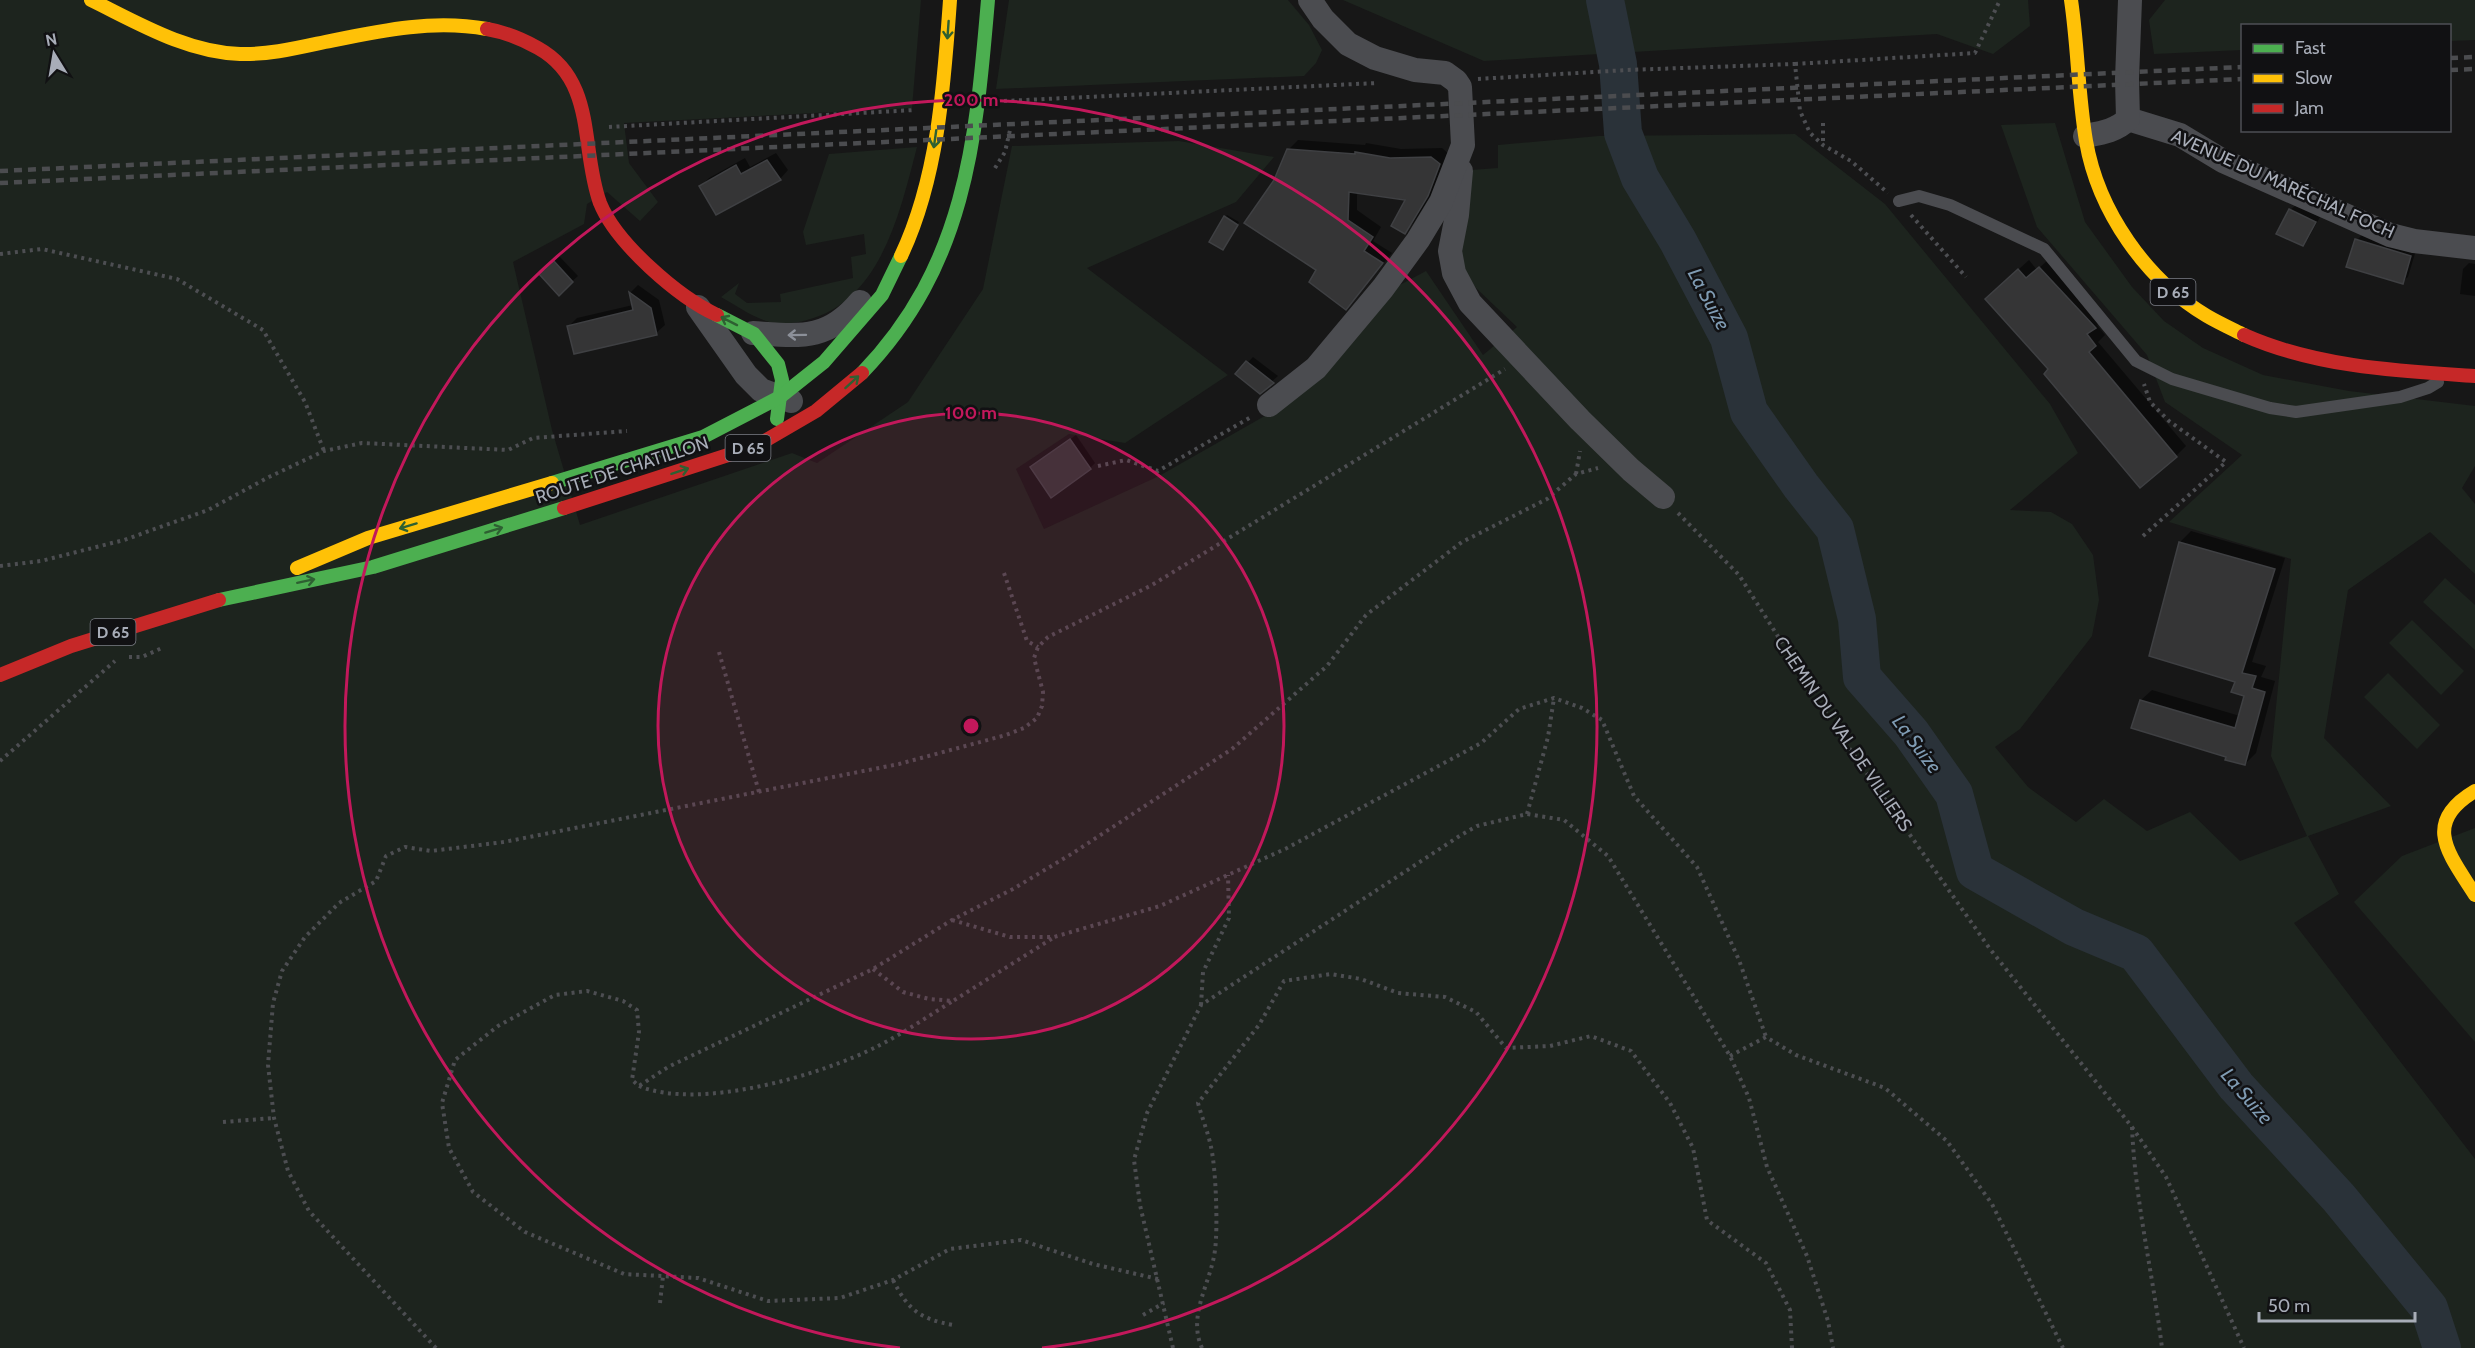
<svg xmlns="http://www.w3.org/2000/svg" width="2475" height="1348" font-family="Cabin,sans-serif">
<rect width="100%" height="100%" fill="#171717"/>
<g fill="#1d241e">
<path d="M0,0h921l-9,108 -288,15 5,40 29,39 -18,19 -33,-29 -20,12 -3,20 -71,38 39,168 28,95 212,-72 25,10 91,-61 75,-113 29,-143 167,-5 95,16 -38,45 -149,66 141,107 -103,68 -56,-9 -53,35 28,60 115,-53 111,-63 126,-126 30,-16 57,84 34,-28 -41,-39 -14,-20 -1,-26 10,-72 27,-2v-23l101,-9 196,-2 90,70 165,200 28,49 -68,57 41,2 21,12 21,31 6,45 -7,36 -72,93 -25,18 33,40 48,35 28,-23 43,32 43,-19 50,49 67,-25 -36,-80 20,-197 -122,-37 73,-67 -77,-53 -18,-47 -110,-128 -36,-102 54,-2 30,99 47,65 32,34 39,27 60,27 86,16 126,15v60l-13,22 13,16v70l-45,-42 -82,58 -24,148 67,68 -83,30 31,58 -45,29 181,236v189h-2475z"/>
<path d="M1009,0h279l21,25 13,25 -6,13 -12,13 -308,13z"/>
<path d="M1343,0h685l2,26 -37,28 -56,-20 -453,27z"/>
<path d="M2165,0h310v40l-25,1v-15h-208v24l-88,4 -5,-34z"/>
<path d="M917,147c-17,65 -36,154 -110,173 -12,4 -29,5 -41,1 -15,-5 -31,-16 -45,-24l18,-14 -4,11 12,9 34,-1 -1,-8 73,-16 -2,-21 15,-3 -2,-20 -58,11 -3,-13 26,-78z"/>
<path d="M2445,578l30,27v45l-52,-48z"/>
<path d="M2412,620l52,51 -23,24 -52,-52z"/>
<path d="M2388,673l52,52 -23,24 -53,-52z"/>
<path d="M2475,828v214l-121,-140 48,-46z"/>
</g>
<g fill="#0007">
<path d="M1298,140l67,5 1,-2 35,6 41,-1 7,6 -11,30 -24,38 -9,10 2,-33 -50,-7v18l24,17 -8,14 19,12 -46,55 -28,-38 -43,-89 13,-31z"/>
<path d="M776,153l12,17 -8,9 -63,34 -16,-27 8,-8 36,-20 5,9z"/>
<path d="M2296,205l24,12 -12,22 -5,6 -13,-35z"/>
<path d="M1227,215l12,7 -14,23v-28z"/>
<path d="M2362,235l54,15 -8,27 -6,5 -45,-42z"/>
<path d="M559,256l19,20 -19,17 -18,-19z"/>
<path d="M2050,258l54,59 -7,8 8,10 -7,7 88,104 -10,10 -126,-87 -53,-80 32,-29 8,10z"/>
<path d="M2469,263l6,1v32l-15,-2 3,-25z"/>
<path d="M638,285l21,15 6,25 -9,8 -87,-7 8,-8 56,-13 -3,-12z"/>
<path d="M1253,357l25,19 -18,16 -23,-18z"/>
<path d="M1076,435l19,28 -5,5 -58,-1z"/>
<path d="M2191,531l94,27 -33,104 14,4 -5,11 14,4 -19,72 -11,11 -17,-8 -87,-56 11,-10 88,26 6,-21 -10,-14 -56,-139z"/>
</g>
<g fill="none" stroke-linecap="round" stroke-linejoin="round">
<path stroke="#2a3239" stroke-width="38" d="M1605,0l13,64 5,69 17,45 38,63 51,97 20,74 52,74 34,43 22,90 5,58 49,56 43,61 21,77 99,56 62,26 100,133 103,112 90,110 13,40"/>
</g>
<g fill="#353536" stroke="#3f4043" stroke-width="1.5">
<path d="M1287,149l68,5v-2l35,6 41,-1 9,7 -12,32 -23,38 -14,-8 14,-26 -56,-8 -1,28 25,17 -9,14 19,12 -37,47 -37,-28 7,-12 -72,-47 30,-43z"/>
<path d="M767,160l14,20 -65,35 -17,-29 37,-21 5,9z"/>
<path d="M2289,209l27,13 -13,24 -27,-12z"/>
<path d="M1224,216l14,9 -15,25 -14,-8z"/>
<path d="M2355,239l56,17 -8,28 -57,-17z"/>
<path d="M553,260l20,22 -14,14 -20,-22z"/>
<path d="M2039,267l57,61 -9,6 9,12 -7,6 88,105 -37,31 -96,-114 4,-5 -63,-70 33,-30 8,9z"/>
<path d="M629,292l22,16 6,27 -83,19 -7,-28 66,-16z"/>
<path d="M1246,361l28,22 -14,11 -25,-20z"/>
<path d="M1070,439l21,30 -40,29 -21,-31z"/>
<path d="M2179,542l96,27 -33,104 14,3 -4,12 13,4 -20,73 -20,-5 1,-3 -95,-29 9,-28 95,28 9,-32 -13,-4 4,-10 -86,-26z"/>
</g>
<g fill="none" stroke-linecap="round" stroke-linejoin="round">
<g stroke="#4d4e52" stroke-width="4" stroke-dasharray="3 4.5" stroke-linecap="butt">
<path d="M1795,64l180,-11 25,-53"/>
<path d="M1478,79l149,-9 168,-6 5,47 10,22 13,12 28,16 37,32"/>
<path d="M1004,101l373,-18"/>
<path d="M1823,123v21"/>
<path d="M609,127l305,-17"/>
<path d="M995,168l10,-16 5,-22"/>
<path d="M1911,215l55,62"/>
<path d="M0,254l42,-5 135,30 86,51 42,72 19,49"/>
<path d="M1098,466l28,-6 32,11 93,-54"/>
<path d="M1576,474l4,-23"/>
<path d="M1678,513l61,62 106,167 145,207 142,178 34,50 78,171"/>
<path d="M2143,536l83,-74 -57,-41 -19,-19 -6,-18"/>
<path d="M0,566l41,-5 83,-21 84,-30 61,-33 55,-26 38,-8 146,7 25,-12 94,-7"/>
<path d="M1004,573l23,68 11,6"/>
<path d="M719,652l40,140"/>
<path d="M129,657h13l22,-10"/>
<path d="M0,761l115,-100"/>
<path d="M1527,814l21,-77 6,-39"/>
<path d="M952,920l58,17h44l106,-31 127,-58 194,-105 38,-34 35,-11 28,10 20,12 32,76 63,71 42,93 27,77"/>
<path d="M873,969l30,23 26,7 24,2 100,-63"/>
<path d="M1201,1005l2,-33 26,-54 -1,-43"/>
<path d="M1730,1056l36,-19 30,18 89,33 62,53 45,63 71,144"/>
<path d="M639,1086c60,25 183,-11 239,-40 26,-13 50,-30 75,-45"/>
<path d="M223,1122l51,-4"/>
<path d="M2132,1127c3,74 21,147 30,221"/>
<path d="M1158,1279l-65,-15 -72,-24 -71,9 -57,31 -53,18 -72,3 -70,-23 -74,-4 -99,-42 -52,-40 -24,-44 -7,-45 13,-43 43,-34 57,-31 32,-4 36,10 14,9 2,22 -7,48 7,6 29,-19 205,-98 79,-49 61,-31 60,-36 159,-104 95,-83 39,-51 96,-73 85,-43 29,-25 22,-6"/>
<path d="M893,1280c15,30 27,39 60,45"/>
<path d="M660,1303l3,-27"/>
<path d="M1143,1315l21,-12"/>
<path d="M436,1348l-127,-137 -21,-40 -14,-53 -6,-53 5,-62 9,-32 23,-34 34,-34 37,-22 10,-25 19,-9 26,4 73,-9 395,-78 107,-29 18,-7 13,-10 5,-12 1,-14 -9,-34 4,-11 10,-10 104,-52 353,-216"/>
<path d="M1173,1348l-33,-143 -6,-45 13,-47 54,-108 260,-170 16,-9 50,-12 37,6 44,36 122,200 19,42 18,69 40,89 21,65 5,27"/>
<path d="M1202,1348c-15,-33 9,-65 13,-98 3,-22 1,-81 -4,-103 -3,-15 -9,-29 -13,-44l61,-78 25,-44 47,-7 30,5 37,14 47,4 31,15 30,36 44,-2 41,-10 40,15 39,52 23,45 14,72 59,43 24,47 2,38"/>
</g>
<path stroke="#4b4c50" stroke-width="12" d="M1899,201l20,-5 31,9 94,44 92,112 36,18 98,29 26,4 104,-15 28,-9 10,-6"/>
<g stroke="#4b4c50" stroke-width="24">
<path d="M2128,119l52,16 43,26 167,74 24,6 61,7"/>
<path d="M2085,136c16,-3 31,-5 43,-17l-1,-40 3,-79"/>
<path d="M1461,171l-4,44 -7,36 4,22 16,30 110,117 51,50 32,27"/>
<path d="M698,307l48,68 15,15 30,11"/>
<path d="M753,333c47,3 74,8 107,-31"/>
<path d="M1269,405l47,-37 67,-80 35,-48 23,-38 22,-57 -3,-58 -4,-6 -11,-8 -30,-3 -40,-12 -27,-14 -25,-25 -13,-19"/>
</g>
<g stroke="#4caf50" stroke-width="14">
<path d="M717,315l37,19 24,30 4,16 -5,39"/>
<path d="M862,373c104,-108 114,-232 126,-373"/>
<path d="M552,483l151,-46 77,-40 44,-35 58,-67 19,-39"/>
<path d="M219,600l154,-33 191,-59"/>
</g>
<g stroke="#ffc107" stroke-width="14">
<path d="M91,0c47,23 95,52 149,54 28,1 57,-6 85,-12 54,-11 107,-23 162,-13"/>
<path d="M2071,0c7,47 7,94 15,141 12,70 60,139 121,175 12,7 25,13 37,19"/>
<path d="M901,256c37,-78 43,-171 49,-256"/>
<path d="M297,568l71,-30 184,-55"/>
<path d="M2475,791c-54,32 -26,63 0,104"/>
</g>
<g stroke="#c62828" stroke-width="14">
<path d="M487,29c18,3 35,10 51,19 59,33 42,100 62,155 16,40 78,94 117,112"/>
<path d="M2244,335c72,32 153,36 231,41"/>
<path d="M564,508l192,-62 60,-35 46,-38"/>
<path d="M0,675l71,-29 148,-46"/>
</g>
<g stroke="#4b4c4f" stroke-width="4.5" stroke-dasharray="8 6" stroke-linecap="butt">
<path d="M2450,58l25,-1"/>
<path d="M2450,70l25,-1"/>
<path d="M0,171l2242,-104"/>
<path d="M0,183l2242,-104"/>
</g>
</g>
<defs><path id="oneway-shaft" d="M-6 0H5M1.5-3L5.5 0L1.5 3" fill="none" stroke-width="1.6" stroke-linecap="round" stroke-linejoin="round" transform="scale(1.5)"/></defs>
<g stroke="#2e6032">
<use href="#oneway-shaft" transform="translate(948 30) rotate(94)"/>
<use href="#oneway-shaft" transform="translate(935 139) rotate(98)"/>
<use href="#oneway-shaft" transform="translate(729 321) rotate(-153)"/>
<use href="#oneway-shaft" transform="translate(852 382) rotate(-42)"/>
<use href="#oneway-shaft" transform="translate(680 471) rotate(-18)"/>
<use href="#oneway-shaft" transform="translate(408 526) rotate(163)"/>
<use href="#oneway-shaft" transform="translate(494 530) rotate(-17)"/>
<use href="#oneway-shaft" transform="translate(306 581) rotate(-12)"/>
</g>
<use stroke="#8c9099" href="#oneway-shaft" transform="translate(797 335) rotate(179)"/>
<circle cx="971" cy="726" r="313" fill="#c2185b" fill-opacity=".12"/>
<g fill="none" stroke="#c2185b" stroke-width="3">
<circle cx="971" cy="726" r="313"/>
<path d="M900 1348A626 626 0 1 1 1042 1348"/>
</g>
<g text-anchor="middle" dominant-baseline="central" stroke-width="5" stroke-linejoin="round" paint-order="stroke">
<g fill="#111113" stroke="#7b7e86" stroke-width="1.5">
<rect x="2150.5" y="279" width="45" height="26" rx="4.5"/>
<rect x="725.5" y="435" width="45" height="26" rx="4.5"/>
<rect x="90.5" y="619" width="45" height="26" rx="4.5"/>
</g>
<g font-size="16" font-weight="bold" fill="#a8adb8">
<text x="2173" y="292">D 65</text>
<text x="748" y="448">D 65</text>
<text x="113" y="632">D 65</text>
</g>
<g font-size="18" fill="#a8adb8" stroke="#111113">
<text transform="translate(2283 184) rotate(24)">AVENUE DU MARÉCHAL FOCH</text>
<text transform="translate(622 470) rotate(-18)">ROUTE DE CHATILLON</text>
<text transform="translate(1843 734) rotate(56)">CHEMIN DU VAL DE VILLIERS</text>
</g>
<g font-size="20" font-style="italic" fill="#7f9bb3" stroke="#111113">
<text transform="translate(1709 299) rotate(62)">La Suize</text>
<text transform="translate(1917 744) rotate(53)">La Suize</text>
<text transform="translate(2247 1096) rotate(49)">La Suize</text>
</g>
</g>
<circle cx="971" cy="726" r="9" fill="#c2185b" stroke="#111113" stroke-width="3"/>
<g font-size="18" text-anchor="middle" font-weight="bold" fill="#c2185b" stroke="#111113" stroke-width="5" stroke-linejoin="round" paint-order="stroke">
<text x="971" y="106">200 m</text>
<text x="971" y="419">100 m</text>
</g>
<rect x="2241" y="24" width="210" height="108" fill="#111113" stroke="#4d4f55" stroke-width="1.5"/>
<rect x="2253" y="44" width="30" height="9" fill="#4caf50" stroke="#4d4f55" stroke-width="1.5"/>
<text x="2295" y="54" font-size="18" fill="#a8adb8">Fast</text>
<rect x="2253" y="74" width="30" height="9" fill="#ffc107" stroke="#4d4f55" stroke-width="1.5"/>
<text x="2295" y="84" font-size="18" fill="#a8adb8">Slow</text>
<rect x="2253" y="104" width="30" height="9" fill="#c62828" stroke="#4d4f55" stroke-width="1.5"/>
<text x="2295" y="114" font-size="18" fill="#a8adb8">Jam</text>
<g transform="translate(54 54) rotate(349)" stroke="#111113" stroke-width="4.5" paint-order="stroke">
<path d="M0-4.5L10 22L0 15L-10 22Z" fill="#a8adb8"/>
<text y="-9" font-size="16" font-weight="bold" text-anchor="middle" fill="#a8adb8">N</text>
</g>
<path d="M2259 1312v9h156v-9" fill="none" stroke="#a8adb8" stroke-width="3"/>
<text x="2268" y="1312" font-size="18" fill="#a8adb8" stroke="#111113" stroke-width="4.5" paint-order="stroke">50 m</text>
</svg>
